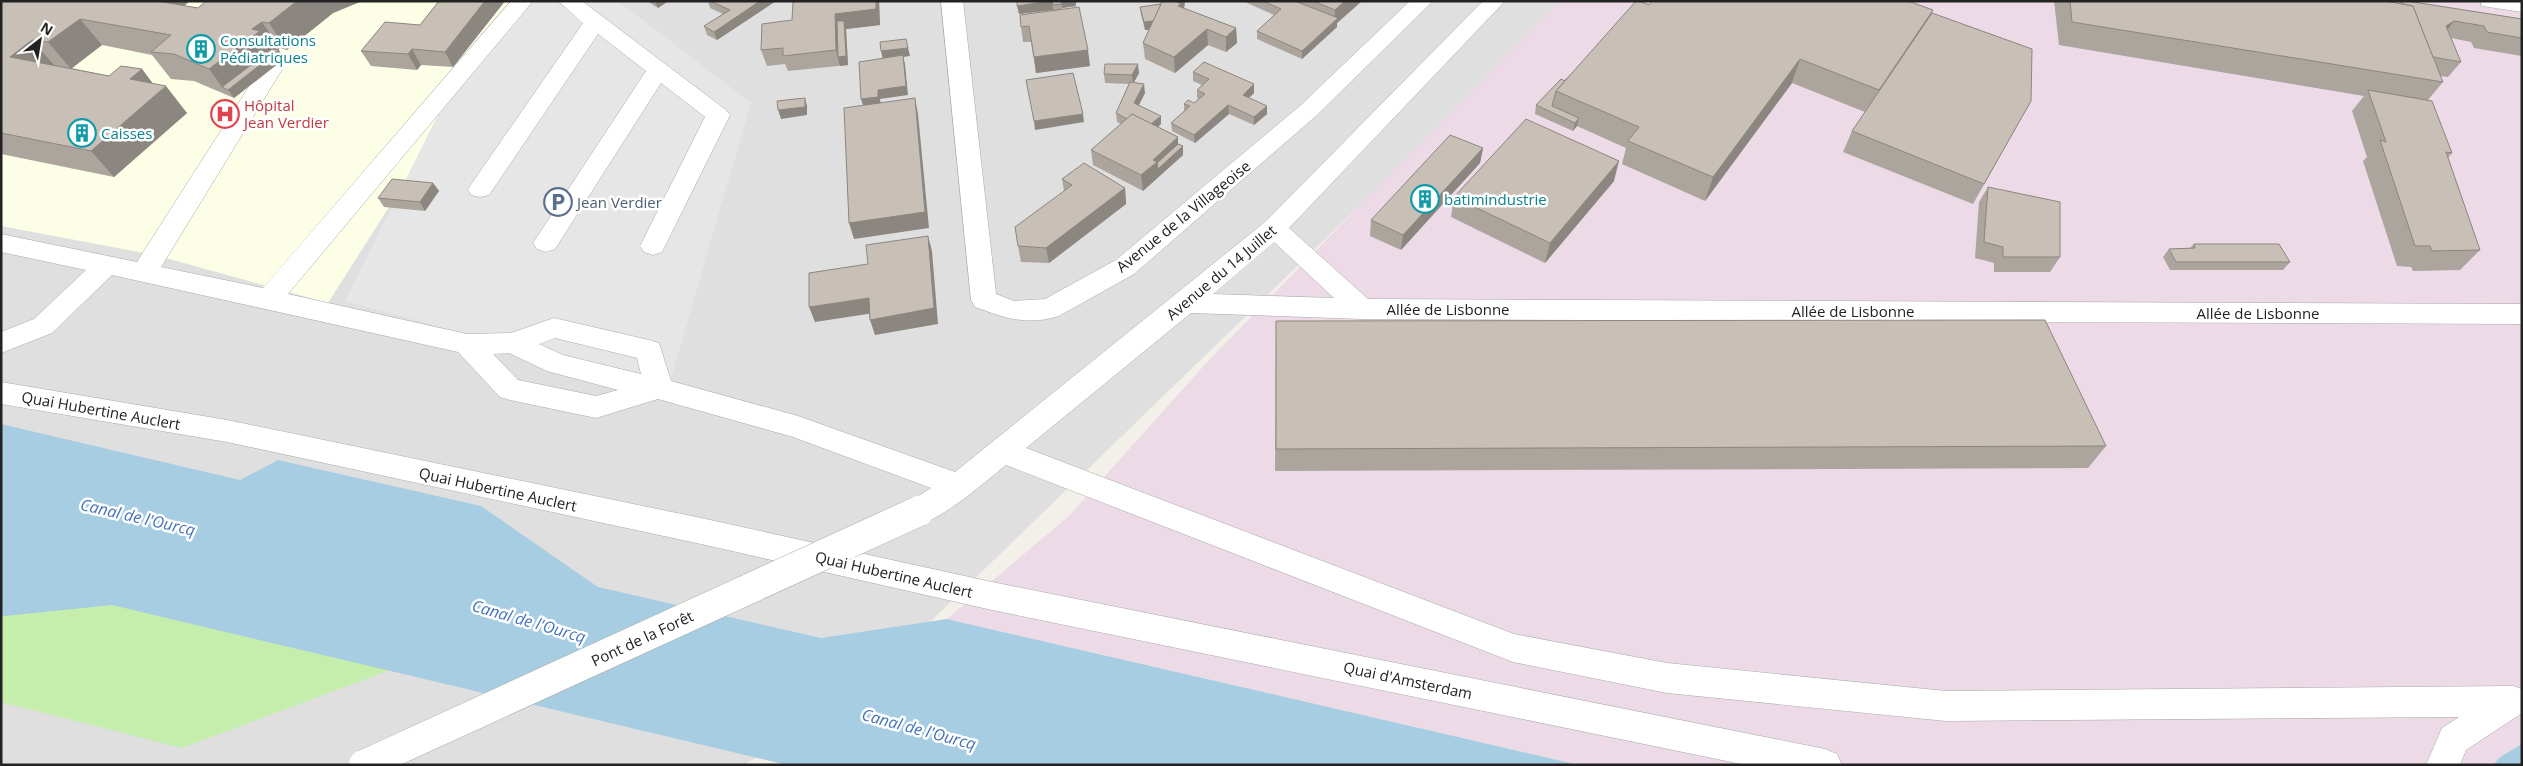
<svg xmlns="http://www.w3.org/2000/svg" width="2523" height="766" font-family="'Open Sans',sans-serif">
<rect width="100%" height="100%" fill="#f2f0e8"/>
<path fill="#e0dfdf" d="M1,1h1570l-736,713 -92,51h-742z"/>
<path fill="#ecdae6" d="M1560,1h962v743l-22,13 -7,8h-914l-632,-146 123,-104 139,-155z"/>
<path fill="#fcffe5" d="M1,1h519l-192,302 -173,-48 -154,-29z"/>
<path fill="#c5eeac" d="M112,605l278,65 -208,78 -181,-46v-87z"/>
<path fill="#e6e6e6" d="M517,1h101l133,102 -83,286 -323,-88 118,-236z"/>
<g fill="#a7cde2">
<path d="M1,424l239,56 38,-20 203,46 117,81 223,51 126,-19 632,146h-792l-675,-160 -107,11 -4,-1z"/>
<path d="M2522,744v21h-29l7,-8z"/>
</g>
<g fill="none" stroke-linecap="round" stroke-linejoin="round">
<defs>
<g id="minor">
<path d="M511,1h22l-245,293 179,40 44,-1 43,-15 95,22 10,3 12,38 127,35 157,56 310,-250 218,-221h22l-216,227 79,71 1154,5v20l-1160,-5 -171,-6 -165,135 488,186 153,29 279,28 567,-5 9,3v24l-56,37 -6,15h-34l16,-37 17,-11 -513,4 -279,-28 -154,-31 -507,-197c-16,13 -67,57 -86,58 -4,0 -8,-2 -11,-3l-5,-9 5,-9 22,-14 -138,-51 -135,-38 -62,19 -86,-18 -10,-3 -42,-45 -346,-77 -60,58 -51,20v-21l33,-13 52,-49 -85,-18v-18l136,28 127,-199 8,-2 8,2 3,5 -122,199 102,21zM1274,242l60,56 -121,-4zM555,338l82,20 4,16 -78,-19 -24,-11zM509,353l38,18 71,19 -22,6 -78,-16 -25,-26z"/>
<path d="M558,1h24l144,109 4,5 -68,137 -9,3 -9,-3 -4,-6 65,-129 -44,-34 -106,166 -9,3 -9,-3 -4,-6 113,-172 -48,-37 -109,161 -9,2 -9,-2 -3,-6 115,-166z"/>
<path d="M941,1h22l33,293 18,7 31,-2 71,-39 185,-155 109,-104h23l-116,114 -183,159 -75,42c-32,10 -54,2 -84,-9l-4,-7z"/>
<path d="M2480,1h42v11l-40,-6z"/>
<path d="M1,382l226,38 474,98 291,64 833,167 12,5 5,11h-96l-754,-155 -291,-66 -474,-102 -226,-38z"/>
</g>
</defs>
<use href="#minor" stroke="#a9a9a9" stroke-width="1"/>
<use href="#minor" fill="#fff" fill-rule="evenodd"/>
<defs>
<path id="minor-bridge" d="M364,765l555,-254"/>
</defs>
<use href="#minor-bridge" stroke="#a9a9a9" stroke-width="31" stroke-linecap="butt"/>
<use href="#minor-bridge" stroke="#fff" stroke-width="30"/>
</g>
<g fill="#aca59d">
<path d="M1,1l184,5 13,2 8,-7h156l-29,12 -46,37 -7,-2 -2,2 6,9 -50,39 -40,-17 -23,-2 -19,-24 -50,-10 -31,23 38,8 33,-7 11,15 34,29 -73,64 -113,-23z"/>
<path d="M439,1h66l-52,66 -32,-2 -4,5 -46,-4 -10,-15 59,-26z"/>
<path d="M647,1h20v1l-9,6z"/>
<path d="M708,1h68l-59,39 -10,-5 -3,-9 19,-12 -13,-6z"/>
<path d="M799,1h80l1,24 -34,4 2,36 -60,6 -3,-7 -18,2 -6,-16 31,-30z"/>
<path d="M1017,1h59v5l-14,2v2l28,56 -54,7 -5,-31h-8l-2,-15 32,-16v-1l-34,4z"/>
<path d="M1162,1h23l-1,7 52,20 1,15 -11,9 -18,-7 -33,28 -30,-14 -2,-16 6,-13h-4l-4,-15 -1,-8 21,-3z"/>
<path d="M1247,1h115l-25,22v4l-35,32 -45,-20v-8l17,-16 -27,-12z"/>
<path d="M2054,1h331l14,2 1,-2h2l120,18v37l-48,-8 -3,-6 -20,-4 10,24 -13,15 -8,-1 3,6 -15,18 24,53 -4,5 32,92 -20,20 -47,1 -2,-4 -14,-1 -34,-105 4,-4 -15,-46 12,-15 -305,-51z"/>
<path d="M1649,5l284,5 -1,3 99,88 -58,103 -130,-52 9,-21 13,-19 -73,-29 -87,118 -83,-37 4,-16 -49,-22 -4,5 -38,-17 1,-9z"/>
<path d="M1193,72l61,21 -5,5 18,16 -13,11 -25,-11 -34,29 -23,-12 -1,-8 13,-12v-7l10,-1 5,-4 -2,-1v-8l5,-5 -9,-4z"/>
<path d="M1139,73l-5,9 11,11 -6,12 22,19 -3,3 20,10v7l5,2v9l-40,36 -50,-26 -2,-15 30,-26 -4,-2 -1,-9 13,-29 -24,-1 -1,-9z"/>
<path d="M1483,148l-3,15 -79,87 -31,-14 1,-16z"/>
<path d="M1062,179l63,9 1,16 -77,59 -28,-1 -3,-16 46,-55z"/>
<path d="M1614,181l-69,82 -94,-46 3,-20z"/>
<path d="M433,183l6,8 -14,20 -41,-4 -6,-9z"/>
<path d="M1988,187l72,70 -10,15h-56v-9l-19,-5 4,-56z"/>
<path d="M2194,244l96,18 -7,8h-113l-7,-13 6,-8 21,-1z"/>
<path d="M1276,321l830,125 -18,22 -813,3z"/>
</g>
<g fill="#8c8680">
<path d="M143,1h47l-29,24z"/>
<path d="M297,1h65l-29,12 -46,37 -18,-27z"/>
<path d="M485,1h20l-52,66 -8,-15z"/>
<path d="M655,1h12v1l-9,6z"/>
<path d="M760,1h16l-59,39 -3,-8z"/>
<path d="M876,1h3l1,24 -34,4 2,36 -8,1 -4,-16 -1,-36z"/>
<path d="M1052,1l1,9 -34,4 -2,-8z"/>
<path d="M1061,1h15v5l-14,2 1,5z"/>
<path d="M1178,1h7l-1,8 -19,-5z"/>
<path d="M1345,1h17l-25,22v4l-35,32v-8l32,-29 1,-12z"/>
<path d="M80,19l22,26 -31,24 -23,-27z"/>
<path d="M1158,20v9l-13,1 -1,-8z"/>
<path d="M2454,21l-12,16 4,-11z"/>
<path d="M262,22l18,26 -6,5 5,-3 5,9 -50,39 -6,-8 -6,-3 -13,-18 43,-40z"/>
<path d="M1236,28l1,15 -11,9v-15z"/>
<path d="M1207,29l1,16 -33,28 -1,-16z"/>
<path d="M906,39l4,17 -7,1 2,7 3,31 -28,4 1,6 -17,3 -3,-9 17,-9 5,-30 -2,-9z"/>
<path d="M32,40l23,26 -45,-9z"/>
<path d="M412,49l9,16 -4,5 -9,-16z"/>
<path d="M1088,50l2,16 -54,7 -2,-16z"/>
<path d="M1800,59l-8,24 -87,118 8,-24z"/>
<path d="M1138,64l1,9 -6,11 -1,-9z"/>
<path d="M142,69l17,23 7,-6 21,27 -73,64 -23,-26 39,-72z"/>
<path d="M1144,84l1,9 -10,19 -1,-9z"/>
<path d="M1254,84v9l-11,10v-8z"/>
<path d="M805,98l2,8v9l-26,4 -3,-9z"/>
<path d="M915,98l3,16 11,114 -75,11 -5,-16z"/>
<path d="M1228,105l1,9 -34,29 -1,-8z"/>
<path d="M1267,106v8l-13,11v-8z"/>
<path d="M1083,114l1,8 -49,8 -1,-9z"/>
<path d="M1161,116v8l-14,12 -1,-8z"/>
<path d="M1579,118l-2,8 -4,5 2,-8z"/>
<path d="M1178,137v14l5,-5v9l-40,36 -2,-16 12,-15z"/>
<path d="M1483,148l-3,15 -79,87 2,-15z"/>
<path d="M1619,161l-5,20 -69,82 5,-20z"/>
<path d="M433,183l6,8 -14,20 -5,-9z"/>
<path d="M1125,188l1,16 -77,59 -3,-15z"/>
<path d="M928,236l4,15 6,73 -63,11 -5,-15z"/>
<path d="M869,298l5,15 -59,9 -6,-15z"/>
</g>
<g fill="#c8c0b7" stroke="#8c8680">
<path d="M1,1h156l41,7 8,-7h91l-28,22 -7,-1 -10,7 8,2 -51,38 -35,-15 -23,-2 20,-17 -91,-16 -32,23 -16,-2 -22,17 99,19 12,-10 21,3 -12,10 36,7 -75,65 -90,-18z"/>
<path d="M439,1h46l-40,51 -33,-3 -4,5 -47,-3 24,-29 35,3z"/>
<path d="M710,1h50l-46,31 -10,-6 26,-16z"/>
<path d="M799,1h77v8l-41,5 1,36 -53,6v-8l-22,2 1,-26 30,-4 1,-18z"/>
<path d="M1017,1h33l-33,5z"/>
<path d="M1052,1h9l1,3 -9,1z"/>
<path d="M1162,1h13l6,3 -3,2 58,22 -10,9 -19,-8 -33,28 -31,-14z"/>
<path d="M1263,1h32l43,17 -36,33 -45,-20 24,-22z"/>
<path d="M1313,1h32l-10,9z"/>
<path d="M1636,1h3l10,4 3,-4h256l25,9 -54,80 -79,-31 -87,118 -85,-36 11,-14 -83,-36z"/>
<path d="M2070,1h315l28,5 30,76 -371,-60z"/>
<path d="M2402,1h5l115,18v19l-35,-6 -3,-6 -30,-5 -8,5 15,36 -28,-5 -20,-51 -10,-2z"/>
<path d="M1161,4l-8,17 -9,1 -4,-15z"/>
<path d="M1079,7l9,43 -54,7 -5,-31 -8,1 -1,-12z"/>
<path d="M1932,13l100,36 -1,52 -47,83 -132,-53z"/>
<path d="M837,21h7l2,35 -8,1z"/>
<path d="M906,39l2,9 -27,3 -1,-9z"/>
<path d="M272,49l7,1 -51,40 -6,-3z"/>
<path d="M903,55l3,31 -28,4v7l-17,2 -2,-37z"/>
<path d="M1204,62l50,22 -11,11 24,11 -13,11 -26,-12 -34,30 -23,-12 19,-17 -6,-2 4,-4 6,3 11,-9 -8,-4 12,-11 -16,-7z"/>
<path d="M1105,64h33l-6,11 -28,-1z"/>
<path d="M1073,73l10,41 -49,7 -8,-41z"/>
<path d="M1561,79l4,2 -9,10 -4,15 27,12 -4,5 -39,-18z"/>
<path d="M1130,82l14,2 -10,19 27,13 -10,8 -19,-10 -5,5 -11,-6z"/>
<path d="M2368,90l64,11 20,52 -6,-1 34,98 -48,1 -2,-5h-15l-35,-106 6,2z"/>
<path d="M805,98v9l-27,3 -1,-9z"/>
<path d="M915,98l10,114 -76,11 -5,-115z"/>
<path d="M1132,114l46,23 -25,23 4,2 -16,13 -50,-25z"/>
<path d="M1526,119l93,42 -69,82 -96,-46z"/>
<path d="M1450,135l33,13 -80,87 -32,-15z"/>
<path d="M1178,144l5,2 -25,23 -1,-6z"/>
<path d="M1084,163l41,25 -79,60 -28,-2 -3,-19 57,-42 -10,-6z"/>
<path d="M392,179l41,4 -13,19 -42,-4z"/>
<path d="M1988,187l72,15v55h-57v-10l-19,-5z"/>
<path d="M928,236l6,72 -64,12 -1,-22 -60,9v-34l59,-9 -2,-19z"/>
<path d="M2194,244h85l11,18h-114l-7,-13 26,-1z"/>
<path d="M2045,320l61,126 -830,3v-128z"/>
</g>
<defs>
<symbol id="building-ring" viewBox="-11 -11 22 22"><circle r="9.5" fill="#fff" stroke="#0f9aa8" stroke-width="1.5"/><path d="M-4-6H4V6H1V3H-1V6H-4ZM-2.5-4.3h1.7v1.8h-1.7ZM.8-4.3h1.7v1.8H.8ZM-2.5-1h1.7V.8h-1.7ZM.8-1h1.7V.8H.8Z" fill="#0f9aa8"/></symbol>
<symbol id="hospital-ring" viewBox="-11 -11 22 22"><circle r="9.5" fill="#fff" stroke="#e0444e" stroke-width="1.5"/><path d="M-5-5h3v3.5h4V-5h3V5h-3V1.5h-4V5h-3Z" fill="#e0444e"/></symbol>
<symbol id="parking-ring" viewBox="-11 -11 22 22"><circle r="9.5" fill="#fff" stroke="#5c6f8a" stroke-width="1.5"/><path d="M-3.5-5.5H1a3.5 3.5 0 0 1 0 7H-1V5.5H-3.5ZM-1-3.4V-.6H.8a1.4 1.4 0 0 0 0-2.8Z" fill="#5c6f8a"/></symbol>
</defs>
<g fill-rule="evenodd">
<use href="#building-ring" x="185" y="33" width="32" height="32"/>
<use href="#hospital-ring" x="209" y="98" width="32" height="32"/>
<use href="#building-ring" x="66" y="117" width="32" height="32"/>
<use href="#building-ring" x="1409" y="183" width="32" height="32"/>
<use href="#parking-ring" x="542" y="186" width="32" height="32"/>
</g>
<g text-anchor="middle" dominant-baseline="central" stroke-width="5" stroke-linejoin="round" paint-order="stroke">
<g font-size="15" fill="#0d838f" stroke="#fff" text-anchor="start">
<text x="220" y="40">Consultations<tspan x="220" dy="17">Pédiatriques</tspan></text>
<text x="101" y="133">Caisses</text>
<text x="1444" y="199">batimindustrie</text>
</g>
<g font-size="15" fill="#be3a42" stroke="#fff" text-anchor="start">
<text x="244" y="105">Hôpital<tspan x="244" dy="17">Jean Verdier</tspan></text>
</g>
<g font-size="15" fill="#4e5e75" stroke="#fff" text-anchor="start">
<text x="577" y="202">Jean Verdier</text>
</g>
<g font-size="15" fill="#222" stroke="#fff">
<text transform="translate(1183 216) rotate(-39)">Avenue de la Villageoise</text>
<text transform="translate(1221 272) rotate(-40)">Avenue du 14 Juillet</text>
<text x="1448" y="309">Allée de Lisbonne</text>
<text x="1853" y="311">Allée de Lisbonne</text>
<text x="2258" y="313">Allée de Lisbonne</text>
<text transform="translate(101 410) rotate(10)">Quai Hubertine Auclert</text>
<text transform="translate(498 489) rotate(12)">Quai Hubertine Auclert</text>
<text transform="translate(894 574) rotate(13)">Quai Hubertine Auclert</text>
<text transform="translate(642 638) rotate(-25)">Pont de la Forêt</text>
<text transform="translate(1408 680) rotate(12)">Quai d'Amsterdam</text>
</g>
<g font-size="16" font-style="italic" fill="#4772b9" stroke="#fff">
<text transform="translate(138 517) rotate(13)">Canal de l'Ourcq</text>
<text transform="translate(529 621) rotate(16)">Canal de l'Ourcq</text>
<text transform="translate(919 729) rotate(15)">Canal de l'Ourcq</text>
</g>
</g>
<rect width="2523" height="766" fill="none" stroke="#222222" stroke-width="5"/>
<g transform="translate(40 40) rotate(31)" stroke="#ffffff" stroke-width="4" paint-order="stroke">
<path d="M0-4L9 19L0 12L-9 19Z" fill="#222222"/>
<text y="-8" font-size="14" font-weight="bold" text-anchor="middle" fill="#222222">N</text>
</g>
</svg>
